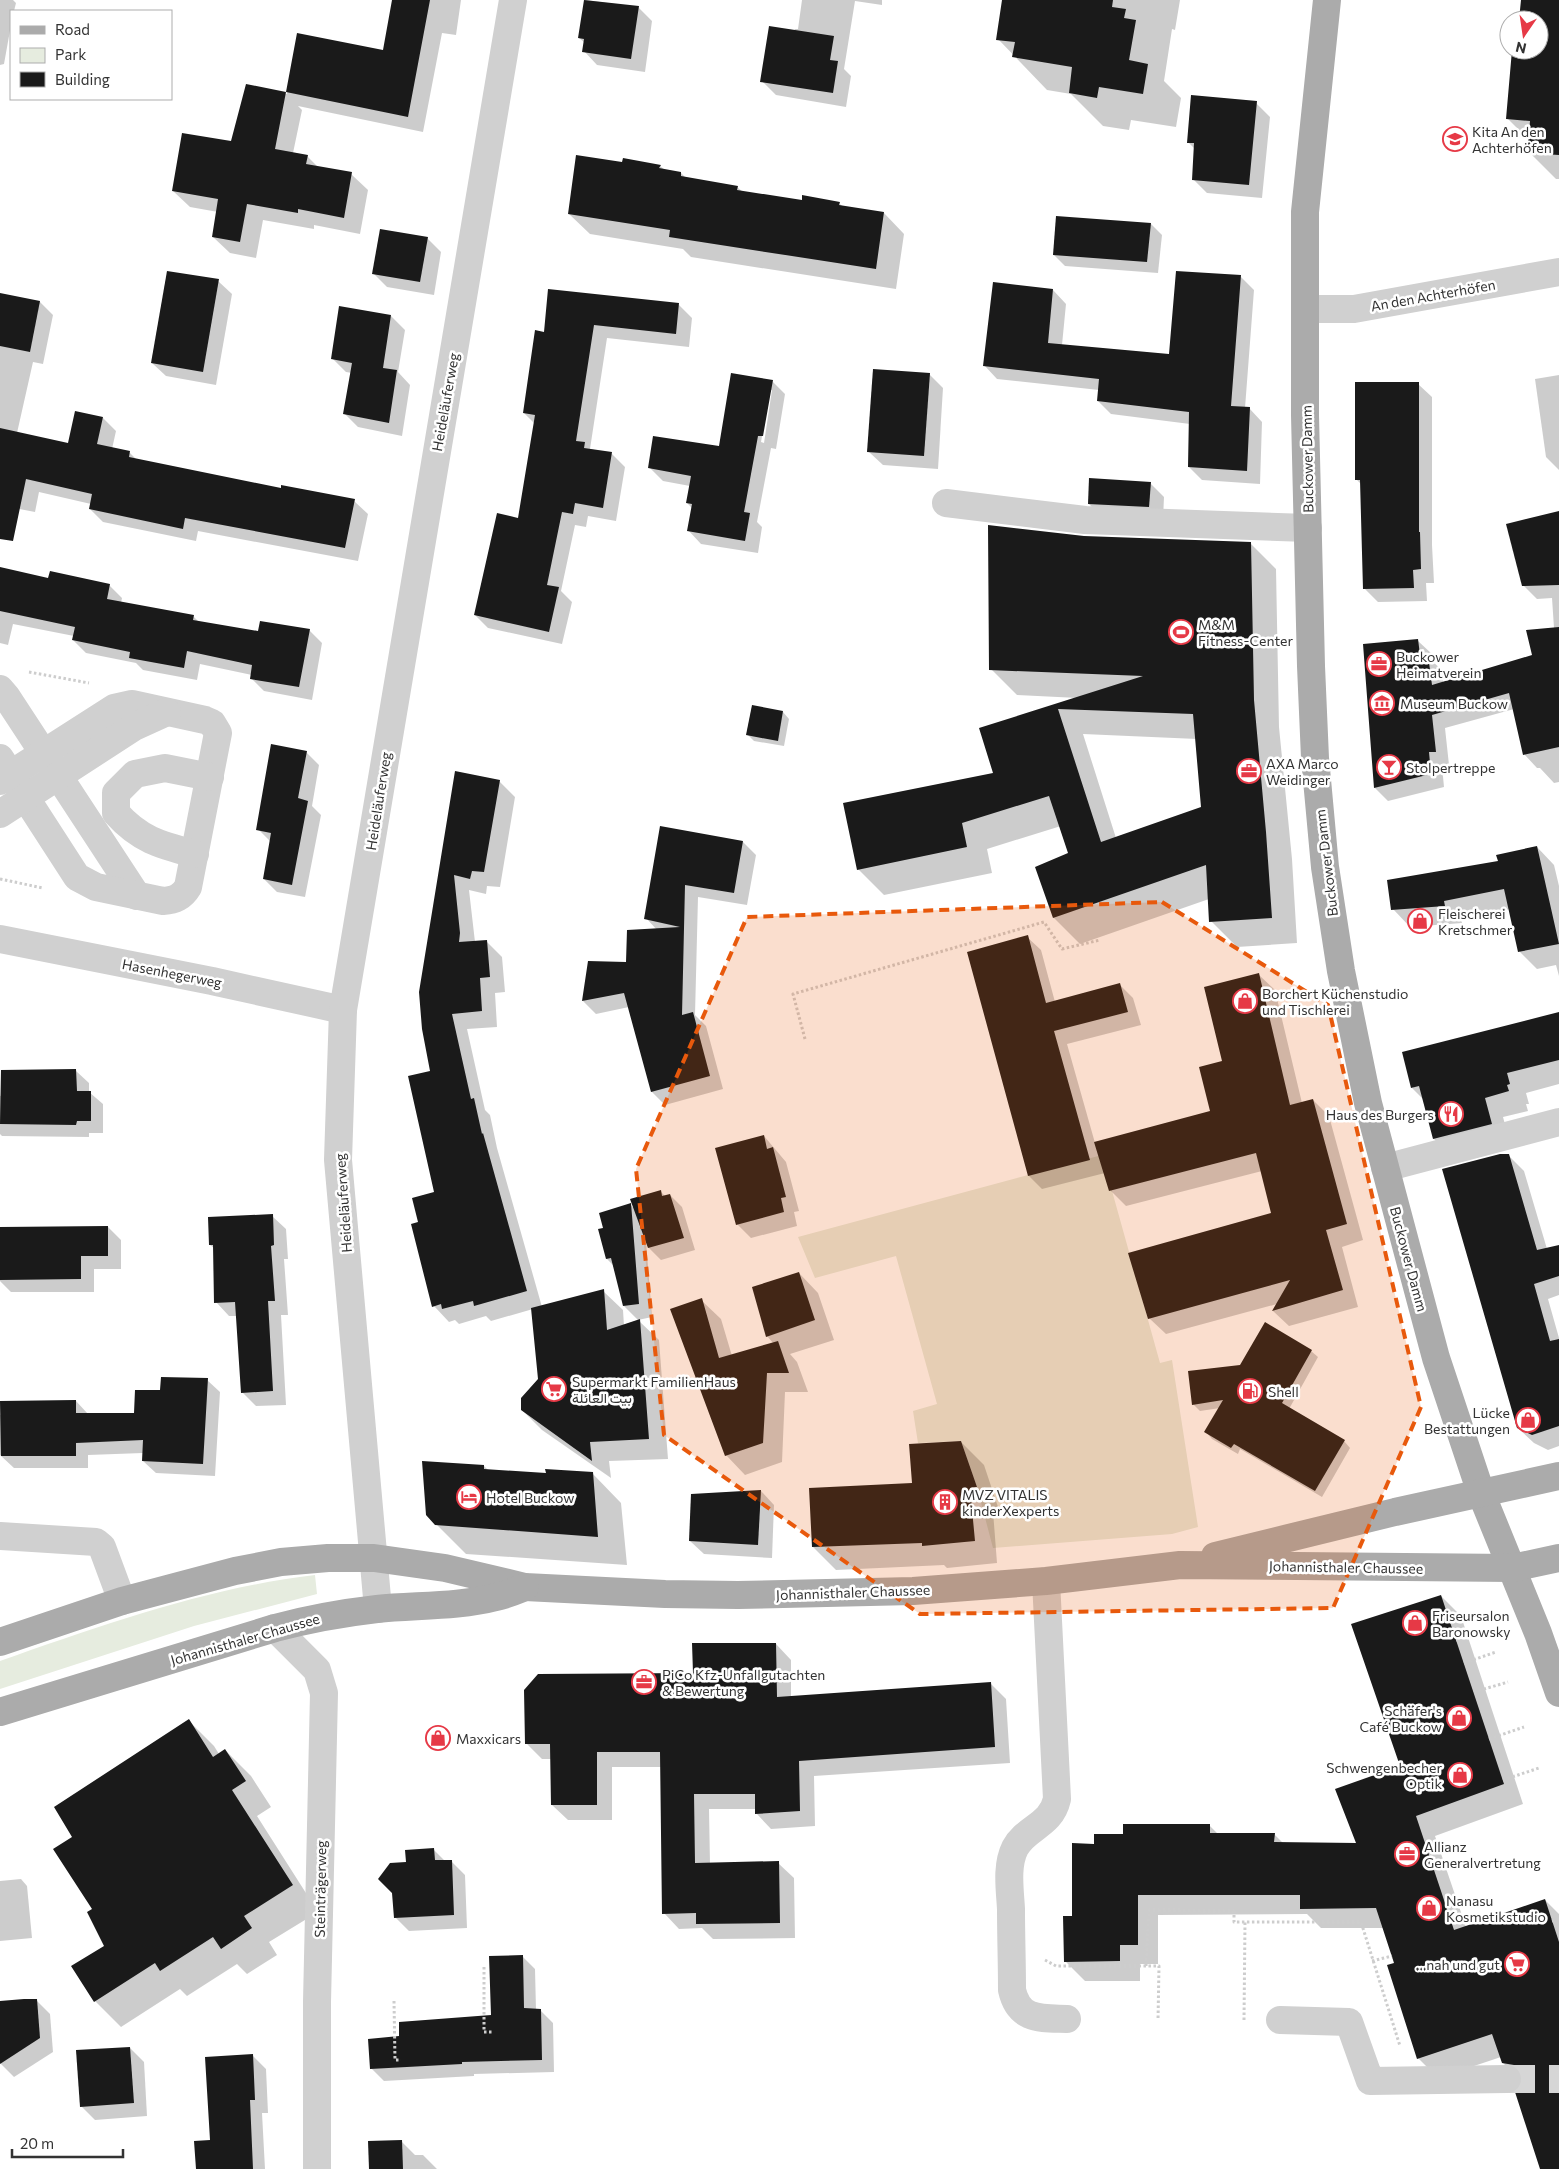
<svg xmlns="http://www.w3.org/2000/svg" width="1559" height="2169" font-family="Commissioner,Vazirmatn,sans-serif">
<rect width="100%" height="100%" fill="#fff"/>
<g fill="#e6ecdf">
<path d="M1102,1155l58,208 12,-3 26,167 -26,7 -179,14 -16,-61 -16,-46 -43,2 -5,-32 24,-7 -41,-148 -81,22 -17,-41z"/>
<path d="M315,1575l2,19 -123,32 -194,63v-28c103,-36 206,-73 315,-86z"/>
</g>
<g fill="#0003" fill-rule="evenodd">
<path d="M0,0h13l3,3 -2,8h-3v14l-7,39 -4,1z"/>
<path d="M394,0h67l-5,35 -14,-2 -19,99 -125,-26 4,4 -9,43 14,3 12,12 32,6 17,16 -8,44 -46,-9v4l-51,-9 -7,38 -26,-5 -17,-16 5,-25 -28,-5 -17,-16 59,-48 15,-58 40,9 11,-59 86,17z"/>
<path d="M585,0l53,7 14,14 -7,51 -48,-7 -13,-14 1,-8 -6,-5z"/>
<path d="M802,0h80v5l-27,-4 -11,68 7,7 -5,31 -70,-12 -14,-14 33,-52h3z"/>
<path d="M1004,0h176l-5,30 -3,-1 -8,52 17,17 -5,29 -45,-7 -2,10 -26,-4 -32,-32 -24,-4 -49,-51z"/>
<path d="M1522,0h37v179h-3l-27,-27 1,-11 -23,-23 6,-68h26v-30h-19z"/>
<path d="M1256,103l14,14 -8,81 -55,-5 -14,-14 2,-30 -7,-7z"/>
<path d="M623,163l37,3 5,4 16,3 5,5 51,9 6,5 60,9 36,2 4,4 41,6 20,21 -8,55 -205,-32 -8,-8 -93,-15 -21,-20z"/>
<path d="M1151,224l11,11 -4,38 -93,-7 -11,-11z"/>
<path d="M427,238l14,14 -7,43 -47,-8 -13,-13z"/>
<path d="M1240,276l14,14 -9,118h4l13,14 -2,62 -58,-4 -13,-13 1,-43 -79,-10 -13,-13 1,-11 -102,-11 -13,-14 69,-75 13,14 -4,41 108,11z"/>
<path d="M218,281l14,13 -16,91 -50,-9 -14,-13z"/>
<path d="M0,294l40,8 13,13 -10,49 -10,-2 -16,71 52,11 34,-26 13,13 -4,18 18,4 7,7 145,30 72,11 14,13 -10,47 -160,-30 -2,10 -93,-19 -13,-13 1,-5 -52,-12 -4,20 -26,-5 -9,-9z"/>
<path d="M679,305l13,13 -3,29 -82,-9 -17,111 22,5 13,13 -9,54 -28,-5 -2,11 -11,-2 -14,66 11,11 -10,42 -74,-16 -13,-13 44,-95 16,-96 -11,-11 21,-80z"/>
<path d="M391,316l14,14 -7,42 12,13 -8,51 -44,-9 -14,-14 8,-40 -6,-1 -14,-14z"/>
<path d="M929,374l14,14 -5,81 -55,-4 -14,-13z"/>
<path d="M1559,375v95l-13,-13 -11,-78z"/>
<path d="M772,381l13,13 -9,55 -5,-1 -14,74 5,5 -4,26 -57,-9 -13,-14 4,-22 -5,-5 3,-17 -27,-5 -14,-14 71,-19zM770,390h2l-8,53 -3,-1z"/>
<path d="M1418,384l14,13v148l2,38h-8l1,18 -49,1 -14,-14 -2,-103 -6,-6z"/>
<path d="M1150,483l14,14 -1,23 -60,-2 -14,-14z"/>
<path d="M1559,512v270l-5,1 -14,-15h-3l-13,-14 -10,-45 -69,19 4,37 -7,1 2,21 -56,14 -13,-13 43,-147 14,13v7l10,9 1,13 91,-27 20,-28 -2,-30 -15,1 -14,-14z"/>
<path d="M1084,537l166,6 26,26 3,158 13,132 5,84 -60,4 -26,-26 -2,-22 -129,45 -26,-26 16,-64 -9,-28 -74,23 5,24 -108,22 -26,-26 137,-95 -14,-45 97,-31 -61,-3 -26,-26zM1083,734l114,5 6,69 -87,30z"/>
<path d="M0,568l49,11 60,6 13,13 -1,5 72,13 6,6 60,11 50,-3 13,13 -10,57 -48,-9 -13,-13 1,-3 -52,-11 -3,16 -54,-10 -7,-7 -50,-10 -13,-13 1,-4 -61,-12 -5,21 -8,-2z"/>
<path d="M753,707l30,5 6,7 -5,27 -30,-5 -6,-6z"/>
<path d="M306,752l13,13 -7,41 9,9 -16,82 -28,-5 -13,-13 7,-37 -13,-13z"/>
<path d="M456,773l43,8 16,16 -15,90 -13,-1 -1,8 -17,-4 6,52 11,-1 16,16 3,35 -10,1 2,34 -30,2 18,81 5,5 7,33 45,159 61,-16 20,19 1,16 15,-5 20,19 9,119 -59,2 2,17 -69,-48 -20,-20 17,-31 -6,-70 -42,12 -5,-5 -27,8 -4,-4 -6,2 -15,-16 -14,-83 16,-31 -5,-120z"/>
<path d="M661,828l82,14 13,13 -9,50 -49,-8 -3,118 11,11 17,63 -58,16 -13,-13 -23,-85 -33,7 -13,-13 44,-38 30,-33 -11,-12z"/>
<path d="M1537,847l17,18 5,21v90l-3,-11 -19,4 -17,-17 -10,-43 -49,10 1,4 -52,4 -17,-18z"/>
<path d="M1027,937l14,13 14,52 64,-18 14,14 8,27 -74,19 28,99 117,-31 11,-50 35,-88 17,16 27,113 11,-3 16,16 34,124 -21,7 16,60 -69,19 -16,-15 4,-7 -111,30 -17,-16 123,-104 -10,-43 -136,35 -16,-16 -5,-17 -63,16 -13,-13z"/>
<path d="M1559,1013v71l-33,9 3,11h-3l2,7 -25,6 7,26 -56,15 -20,-19 -11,-40 -11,-11z"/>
<path d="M76,1071l13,12v9l14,12v29h-14v4l-87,-1 -2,-2v-38z"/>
<path d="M764,1136l22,26 13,49 -5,1 3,14 -46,12 -14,-14z"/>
<path d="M1508,1155l16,16 23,78 12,-3v49l-11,4 11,39v108l-11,4 -14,-7 -16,-15z"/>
<path d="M661,1192l4,4 5,-1 12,12 13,43 -34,10 -12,-12 -3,-7 6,76 -14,3 -14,-14 -10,-40 -7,-7 -3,-30 26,-24 5,4z"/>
<path d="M272,1216l14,13 2,30h-4l4,56h-7l5,90 -30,1 -14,-14 -5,-76h-8l-13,-14 -2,-54 -4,-3z"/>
<path d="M108,1227l13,13v29h-27v23h-83l-11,-11v-53z"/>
<path d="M799,1273l19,20 16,47 -44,14 7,8 11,30h-23l-3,70 -37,13 -19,-20 -25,-155 20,19 11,37 42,-12 -7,-8z"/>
<path d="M1311,1351l7,6 -29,52 55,32 6,7 -28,49 -82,-48 -2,5 -26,-15 -6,-7 14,-24 -20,3 -7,-7 48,-38z"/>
<path d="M207,1380l13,12 -5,84 -59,-3 -13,-12v-8l-55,2v13h-74l-14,-13v-40l76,-14 12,13h47l26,-23z"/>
<path d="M961,1442l23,23 15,45 -6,1 4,52 -50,5 -3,-3 -108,5 -23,-23 100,-63z"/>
<path d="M484,1466l4,4 59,5 45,-2 29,30 6,62 -161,-11 -30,-30z"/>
<path d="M761,1491l13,14 -2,53 -68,-4 -14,-13z"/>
<path d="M1441,1596l20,20 62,188 -88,32 31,91 79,-27 14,14v255h-17l-20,-82 1,-4 -20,-20 -2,-6 -63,21 -20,-20 -23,-94 -11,-36h-63l-14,-14 -149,1v49h-18v17h-55l-20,-20 9,-44 21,-72 29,-10 85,-10 10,10 55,-1 9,9 74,1 44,-77z"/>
<path d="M776,1644l15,16v37l199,-14 16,16 4,64 -196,13 1,50 -44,3 -15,-16v-4h-47l1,55 68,-1 16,15 1,60 -82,1 -11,-11 -23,1 -15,-16 -3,-146h-49v53h-44l-16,-15 -1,-46h-9l-15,-15 167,-70z"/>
<path d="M189,1721l25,25 5,8 6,-4 26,26 20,31 -14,9 61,96 -49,30 8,13 -30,19 -10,-10 -50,32 -7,-7 -59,38 -26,-26 -22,-34 32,-21 -31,-109z"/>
<path d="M433,1849l12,12h6l14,14 2,53 -58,3 -14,-14 13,-54z"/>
<path d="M21,1879l6,7 5,52 -32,3v-60z"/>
<path d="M523,1957l12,12 1,41h4l13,13 1,49 -80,2v2l-90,5 -13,-13 30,-31 91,-21z"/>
<path d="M36,2000l14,14 3,38 -39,25 -13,-13 -1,-61z"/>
<path d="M130,2048l14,14 3,54 -52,4 -14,-14z"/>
<path d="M252,2055l14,14 2,44h-6l3,56h-68z"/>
<path d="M402,2142l13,13h8l14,14h-67z"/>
</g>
<g fill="#1a1a1a" fill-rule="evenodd">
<path d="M392,0h38l-22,117 -122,-25 11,-59 86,17z"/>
<path d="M584,0l55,6 -8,53 -49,-7 2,-13 -6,-1z"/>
<path d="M1002,0h111l-1,7 14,2 -2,9 12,2 -7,40 19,4 -5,30 -44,-7 -2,11 -28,-5 3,-26 -60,-10 3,-15 -19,-2z"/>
<path d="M1521,0h38v155l-32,-2 3,-32 -24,-2 6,-69h27v-30h-20z"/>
<path d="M769,26l65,10 -4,24 8,1 -5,32 -73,-11z"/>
<path d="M246,84l40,8 -11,57 33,6 -2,9 46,8 -8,46 -46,-9v4l-51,-9 -7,38 -28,-5 6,-38 -46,-8 10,-58 49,8z"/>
<path d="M1191,95l66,6 -8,84 -57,-5 2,-37h-7z"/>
<path d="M576,155l46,7 1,-4 38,7 -2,3 22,4v4l57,10 -1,4 65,10v-5l38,7 -1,3 45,7 -8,57 -207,-32 1,-7 -102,-16z"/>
<path d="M1056,216l95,7 -4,39 -94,-7z"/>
<path d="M380,229l48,8 -8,45 -48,-8z"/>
<path d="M167,271l52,8 -16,93 -52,-9z"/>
<path d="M1176,271l65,4 -10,131 19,1 -3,64 -59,-4 1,-55 -92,-11 2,-22 -116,-13 10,-84 60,7 -5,54 121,11z"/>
<path d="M548,289l131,14 -3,31 -82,-9 -18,116 9,1 -1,6 28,4 -9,56 -28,-5 -2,11 -11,-2 -15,73 12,2 -10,45 -75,-17 23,-102 21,5 17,-103 -12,-2 12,-83 9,2z"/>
<path d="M0,293l40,8 -10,51 -30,-6z"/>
<path d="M339,306l52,9 -8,53 14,2 -8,53 -46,-9 9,-51 -21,-4z"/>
<path d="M873,369l57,4 -6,83 -57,-4z"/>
<path d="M731,373l42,7 -10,56h-5l-14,76 6,1 -5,28 -58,-10 5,-27 -6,-1 5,-27 -43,-8 5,-32 66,10z"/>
<path d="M1355,382h64v150h1l1,37 -8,1 1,18 -51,1 -3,-109h-5z"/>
<path d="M75,411l28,6 -6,27 33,7 -1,6 152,31v-3l74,14 -10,49 -160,-30 -2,11 -94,-20 3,-15 -66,-15 -13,62 -13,-2v-111l68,15z"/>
<path d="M1089,478l62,4 -2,25 -61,-3z"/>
<path d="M1559,511v74l-37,1 -16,-62z"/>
<path d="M988,525l96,11 167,6 3,158 12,132 6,86 -63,4 -3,-57 -153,53 -18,-51 33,-14 -19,-57 -87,27 5,24 -110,23 -14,-67 150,-30 -14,-45 164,-52 -154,-6zM1058,709l135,5 8,93 -100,35z"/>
<path d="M0,567l48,11 2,-7 60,13 -3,15 87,16 -1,5 65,11 2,-10 50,8 -11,58 -49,-8 2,-14 -65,-14 -3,17 -55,-10 1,-6 -58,-12 3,-13 -75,-16z"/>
<path d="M1559,627v120l-36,8 -14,-62 -77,22 4,37h-7l2,22 -57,14 -11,-144 55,-5 2,16h8l4,30 100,-30 -6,-25z"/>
<path d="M752,705l31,6 -5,30 -32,-6z"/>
<path d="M271,744l36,7 -9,47 10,3 -16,84 -29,-6 8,-46 -15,-3z"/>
<path d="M455,771l45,9 -16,92 -12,-1 -2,8 -16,-4 6,58 -1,9 28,-2 3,37 -10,1 2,33 -30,3 19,85 3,-1 8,36 1,-1 44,158 -53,15 -1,-5 -31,8 -1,-5 -9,3 -21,-83 7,-2 -6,-24 22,-6 -26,-116 22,-5 -8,-42 -3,-37z"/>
<path d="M660,826l83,15 -9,52 -49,-8 -3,130 11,-3 17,64 -59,16 -27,-99 -42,8 6,-40 38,1 1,-32 53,-3 -36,-8z"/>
<path d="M1537,846l22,98 -41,8 -14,-63 -60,12 1,5 -54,4 -4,-30 111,-19 -2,-6z"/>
<path d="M1028,935l18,68 74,-20 8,29 -74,19 36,129 -62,16 -61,-224z"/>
<path d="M1259,973l31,132 23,-6 34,125 -21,6 17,60 -71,21 18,-31 -142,39 -20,-66 143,-40 -15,-60 -147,38 -15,-49 116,-31 -11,-44 23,-6 -18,-74z"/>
<path d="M1559,1012v48l-52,13 3,11 -3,1 2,6 -24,7 7,26 -59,15 -14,-53 -8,2 -9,-36z"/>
<path d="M76,1069l1,22h14v30h-14l-1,4 -76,-1 1,-54z"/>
<path d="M764,1135l3,14 6,-2 13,50 -5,1 3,14 -48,13 -21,-77z"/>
<path d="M1500,1154h9l28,96 22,-5v31l-25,8 16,57 9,-2v87l-27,9 -15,-7 -75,-259z"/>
<path d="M661,1190l1,6 8,-2 14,44 -36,10 -18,-49z"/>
<path d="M631,1203l8,101 -16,2 -12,-48 -5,1 -8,-30 5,-1 -4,-15z"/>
<path d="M273,1214l1,31 -3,1 4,55h-7l5,90 -32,2 -6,-91 -21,1 -1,-58h-4l-1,-28z"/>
<path d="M108,1226v30h-27v23l-81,1v-53z"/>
<path d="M799,1272l16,48 -49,17 -14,-50z"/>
<path d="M604,1289l3,41 33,-11 9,120 -59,3 2,19 -71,-51v-12l17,-19 -7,-71z"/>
<path d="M702,1298l17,60 59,-17 11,32h-22l-4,70 -38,13 -55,-147z"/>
<path d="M1265,1322l47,28 -30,53 63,37 -30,51 -81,-47 -3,4 -27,-16 19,-32 -31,5 -4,-34 52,-6z"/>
<path d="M161,1377l47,1 -5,86 -61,-3 1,-21 -67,3v13h-75l-1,-55 76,-1v13h58l1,-23h25z"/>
<path d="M961,1441l16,46 -7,1 5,53 -53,5v-3l-110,4 -3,-59 103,-5 -3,-39z"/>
<path d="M422,1461l62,4v4l62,4 -1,-4 48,3 5,65 -163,-12 -9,-10z"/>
<path d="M761,1490l-3,55 -69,-4 2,-47z"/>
<path d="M1441,1595l63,189 -88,32 38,114 91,-31 14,43v227h-19l-25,-77 6,-6 2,-7 -2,-8 -7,-6 -12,-2 -10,-29 -75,25 -30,-94 7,-2 -18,-55 -76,1v-14h-162v50h-18v16l-56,1 -1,-46h9v-73l22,1v-10h29v-10h87v9h65l-1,9 82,1 -21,-54 65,-23 -49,-142z"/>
<path d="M692,1643h84l1,54 214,-15 4,65 -196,14 1,50 -45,3v-20h-61l1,69 84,-2 1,62 -84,1v-11l-34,1 -2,-162h-63v53h-46l-1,-61h-25l-1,-54 14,-16 155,-1z"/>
<path d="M189,1719l24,38 12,-8 21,32 -14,9 61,95 -49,31 8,12 -31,21 -8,-12 -53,34 -5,-8 -61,39 -23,-36 33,-20 -17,-34 5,-3 -39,-60 19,-12 -18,-30z"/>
<path d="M434,1848l1,12h17l2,55 -60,3 -2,-25 -14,-14 12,-16 16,-1 -1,-12z"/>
<path d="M523,1955l1,53 17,1 1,51 -80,2v2l-92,5 -2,-30 31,-3v-14l92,-7 -2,-59z"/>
<path d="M24,1999h13l3,39 -40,26v-63z"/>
<path d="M130,2047l4,56 -54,4 -4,-57z"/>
<path d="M253,2054l2,46h-5l3,69h-57l-2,-28 16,-1 -5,-83z"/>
<path d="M402,2140l1,29h-34l-1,-28z"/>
</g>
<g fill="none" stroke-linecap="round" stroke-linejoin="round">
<path stroke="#d6d6d6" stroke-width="28" stroke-dasharray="28 14" stroke-linecap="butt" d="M1507,2079h52"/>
<g stroke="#cdcdcd" stroke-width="3" stroke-dasharray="2.5 2.5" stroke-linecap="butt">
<path d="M29,672l60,11"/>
<path d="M0,879l43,9"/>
<path d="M805,1039l-12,-45 251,-72 18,27 38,-9"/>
<path d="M1456,1640l32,-9"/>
<path d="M1464,1663l32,-11"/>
<path d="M1474,1692l34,-10"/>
<path d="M1489,1739l35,-12"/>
<path d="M1503,1780l36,-12"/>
<path d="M1552,1921l7,-2"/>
<path d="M1045,1960l11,6h103l-1,54"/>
<path d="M1372,1961l20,-5"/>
<path d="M1146,1966l3,-56 85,1v11h127l39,124"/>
<path d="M484,1967v65h10"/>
<path d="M394,2001l1,59h6"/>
<path d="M1244,2020l1,-98"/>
</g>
<g stroke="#d0d0d0" stroke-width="28">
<path d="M1306,309h48l205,-37"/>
<path d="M946,503l139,17 223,8"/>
<path d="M0,689l6,7 131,200"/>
<path d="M0,758l77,119 19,10 67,14c12,-1 19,-4 25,-14l30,-154 -6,-10 -7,-3 -73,-16 -18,4c-38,24 -76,49 -114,73"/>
<path d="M0,814l134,-87 33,-15"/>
<path d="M195,854c-34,-9 -55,-14 -79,-41v-20l19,-19 30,-6 45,9"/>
<path d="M0,939l212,42 131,29"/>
<path d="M1385,1168l174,-46"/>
<path d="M0,1536l96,6 6,5 20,54"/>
<path d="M1046,1581l11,218c-6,27 -31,28 -42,49 -9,18 -5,42 -4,61 0,27 1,54 1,81 7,31 29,28 55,29"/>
<path d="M378,1609l-40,-449 5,-150 170,-1010"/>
<path d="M275,1628l42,42 7,23 -7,309v167"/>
<path d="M1280,2020l69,2 21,59 137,-2"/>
</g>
<g stroke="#ababab" stroke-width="28">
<path d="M1327,0l-22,212v203l6,251 4,92 10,109 16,104 27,132 68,255 45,135 57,140 21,60"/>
<path d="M1215,1556l180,-44 164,-36"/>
<path d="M0,1642l122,-41 113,-30 46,-9 47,-4h46l71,10 80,19 140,7 73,1 175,-4 133,-10 134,-16 332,3 47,-10"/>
<path d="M0,1712l275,-84c34,-9 67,-15 102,-19 39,-4 81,-2 119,-12 10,-2 19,-6 29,-10"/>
</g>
</g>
<path fill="#e8590c" fill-opacity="0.2" stroke="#e8590c" stroke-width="4" stroke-dasharray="10 6" stroke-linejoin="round" d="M1162,902l166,103 93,402 -88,201 -413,6 -256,-179 -28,-266 111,-252z"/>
<defs>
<symbol id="school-ring" viewBox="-11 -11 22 22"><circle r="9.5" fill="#fff" stroke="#e63946" stroke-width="1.5"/><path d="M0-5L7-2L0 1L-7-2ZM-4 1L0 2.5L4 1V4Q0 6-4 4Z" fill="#e63946"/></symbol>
<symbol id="stadium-ring" viewBox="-11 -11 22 22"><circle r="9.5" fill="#fff" stroke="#e63946" stroke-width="1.5"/><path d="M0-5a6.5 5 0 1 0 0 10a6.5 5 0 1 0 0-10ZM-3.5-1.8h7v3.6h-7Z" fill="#e63946"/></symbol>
<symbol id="office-ring" viewBox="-11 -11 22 22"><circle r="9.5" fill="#fff" stroke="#e63946" stroke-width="1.5"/><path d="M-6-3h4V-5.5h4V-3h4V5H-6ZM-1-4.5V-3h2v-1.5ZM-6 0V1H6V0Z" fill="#e63946"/></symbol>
<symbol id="museum-ring" viewBox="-11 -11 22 22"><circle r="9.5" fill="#fff" stroke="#e63946" stroke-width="1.5"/><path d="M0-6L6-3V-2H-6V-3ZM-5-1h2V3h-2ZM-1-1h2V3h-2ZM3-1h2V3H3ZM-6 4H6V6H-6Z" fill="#e63946"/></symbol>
<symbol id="bar-ring" viewBox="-11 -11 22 22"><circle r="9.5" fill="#fff" stroke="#e63946" stroke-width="1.5"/><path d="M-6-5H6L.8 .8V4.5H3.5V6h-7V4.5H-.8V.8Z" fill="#e63946"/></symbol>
<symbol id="shop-ring" viewBox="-11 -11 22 22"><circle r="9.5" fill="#fff" stroke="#e63946" stroke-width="1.5"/><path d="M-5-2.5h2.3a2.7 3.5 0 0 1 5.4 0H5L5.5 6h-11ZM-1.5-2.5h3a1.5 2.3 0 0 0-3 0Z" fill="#e63946"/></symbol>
<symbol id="restaurant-ring" viewBox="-11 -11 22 22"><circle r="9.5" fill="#fff" stroke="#e63946" stroke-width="1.5"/><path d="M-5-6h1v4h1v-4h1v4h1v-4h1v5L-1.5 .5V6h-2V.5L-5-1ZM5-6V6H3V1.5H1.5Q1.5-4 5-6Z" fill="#e63946"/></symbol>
<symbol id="supermarket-ring" viewBox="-11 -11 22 22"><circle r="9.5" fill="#fff" stroke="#e63946" stroke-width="1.5"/><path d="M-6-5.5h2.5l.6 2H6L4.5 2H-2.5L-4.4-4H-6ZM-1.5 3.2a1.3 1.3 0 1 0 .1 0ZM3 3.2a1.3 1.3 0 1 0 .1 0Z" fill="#e63946"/></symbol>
<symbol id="fuel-ring" viewBox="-11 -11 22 22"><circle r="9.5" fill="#fff" stroke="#e63946" stroke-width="1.5"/><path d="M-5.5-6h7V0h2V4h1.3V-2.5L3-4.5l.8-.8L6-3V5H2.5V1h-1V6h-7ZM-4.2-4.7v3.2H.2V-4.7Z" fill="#e63946"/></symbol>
<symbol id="hotel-ring" viewBox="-11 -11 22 22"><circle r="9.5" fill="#fff" stroke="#e63946" stroke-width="1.5"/><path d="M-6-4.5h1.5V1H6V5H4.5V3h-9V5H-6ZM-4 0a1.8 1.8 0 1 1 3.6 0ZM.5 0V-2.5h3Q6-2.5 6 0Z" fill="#e63946"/></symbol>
<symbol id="building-ring" viewBox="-11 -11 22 22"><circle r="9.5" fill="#fff" stroke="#e63946" stroke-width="1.5"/><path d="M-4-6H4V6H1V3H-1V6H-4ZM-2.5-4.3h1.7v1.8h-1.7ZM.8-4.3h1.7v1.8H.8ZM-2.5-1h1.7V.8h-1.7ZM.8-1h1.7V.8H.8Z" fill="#e63946"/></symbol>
</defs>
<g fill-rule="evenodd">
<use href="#school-ring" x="1441" y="125" width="28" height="28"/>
<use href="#stadium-ring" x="1167" y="618" width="28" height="28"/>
<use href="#office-ring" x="1365" y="650" width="28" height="28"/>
<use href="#museum-ring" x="1368" y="689" width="28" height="28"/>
<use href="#bar-ring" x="1375" y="753" width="28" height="28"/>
<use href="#office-ring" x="1235" y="757" width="28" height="28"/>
<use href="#shop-ring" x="1406" y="907" width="28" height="28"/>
<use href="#shop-ring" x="1231" y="987" width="28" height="28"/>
<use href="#restaurant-ring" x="1437" y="1100" width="28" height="28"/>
<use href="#supermarket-ring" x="540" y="1375" width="28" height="28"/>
<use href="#fuel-ring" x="1236" y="1377" width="28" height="28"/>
<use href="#shop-ring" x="1514" y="1406" width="28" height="28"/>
<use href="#hotel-ring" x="455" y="1483" width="28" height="28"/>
<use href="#building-ring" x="931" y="1488" width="28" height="28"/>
<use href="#shop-ring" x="1401" y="1609" width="28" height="28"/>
<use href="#office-ring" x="630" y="1668" width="28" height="28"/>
<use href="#shop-ring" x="1445" y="1704" width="28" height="28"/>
<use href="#shop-ring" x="424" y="1724" width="28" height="28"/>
<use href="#shop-ring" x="1446" y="1761" width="28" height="28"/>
<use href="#office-ring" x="1393" y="1840" width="28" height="28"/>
<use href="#shop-ring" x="1415" y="1894" width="28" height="28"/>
<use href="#supermarket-ring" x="1503" y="1950" width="28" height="28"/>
</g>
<g text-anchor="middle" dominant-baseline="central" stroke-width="5" stroke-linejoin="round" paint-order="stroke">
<g font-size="14" fill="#333" stroke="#fff" text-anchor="start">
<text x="1472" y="131">Kita An den<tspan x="1472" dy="16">Achterhöfen</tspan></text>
<text x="1198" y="624">M&amp;M<tspan x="1198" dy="16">Fitness-Center</tspan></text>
<text x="1396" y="656">Buckower<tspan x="1396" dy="16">Heimatverein</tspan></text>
<text x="1400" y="703">Museum Buckow</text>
<text x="1266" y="763">AXA Marco<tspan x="1266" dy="16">Weidinger</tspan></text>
<text x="1406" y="767">Stolpertreppe</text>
<text x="1438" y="913">Fleischerei<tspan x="1438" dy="16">Kretschmer</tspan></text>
<text x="1262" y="993">Borchert Küchenstudio<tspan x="1262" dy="16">und Tischlerei</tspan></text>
<text x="1434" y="1114" text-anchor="end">Haus des Burgers</text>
<text x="572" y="1381">Supermarkt FamilienHaus<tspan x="572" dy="16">بيت العائلة</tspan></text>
<text x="1268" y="1391">Shell</text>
<text x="1510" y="1412" text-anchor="end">Lücke<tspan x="1510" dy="16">Bestattungen</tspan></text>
<text x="962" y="1494">MVZ VITALIS<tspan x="962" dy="16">kinderXexperts</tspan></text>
<text x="486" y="1497">Hotel Buckow</text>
<text x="1432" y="1615">Friseursalon<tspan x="1432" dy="16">Baronowsky</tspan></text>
<text x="662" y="1674">PiCo Kfz-Unfallgutachten<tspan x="662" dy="16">&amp; Bewertung</tspan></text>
<text x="1442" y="1710" text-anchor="end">Schäfer's<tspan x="1442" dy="16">Café Buckow</tspan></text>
<text x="456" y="1738">Maxxicars</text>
<text x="1442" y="1767" text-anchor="end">Schwengenbecher<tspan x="1442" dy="16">Optik</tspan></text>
<text x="1424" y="1846">Allianz<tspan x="1424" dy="16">Generalvertretung</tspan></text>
<text x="1446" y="1900">Nanasu<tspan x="1446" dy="16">Kosmetikstudio</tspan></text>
<text x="1500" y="1964" text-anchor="end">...nah und gut</text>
</g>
<g font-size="14" fill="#333" stroke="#fff">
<text transform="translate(1433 295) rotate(-10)">An den Achterhöfen</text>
<text transform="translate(445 402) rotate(-80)">Heideläuferweg</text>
<text transform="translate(1307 459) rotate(-91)">Buckower Damm</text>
<text transform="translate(378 801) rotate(-81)">Heideläuferweg</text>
<text transform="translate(1326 863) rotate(-97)">Buckower Damm</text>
<text transform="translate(172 973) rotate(11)">Hasenhegerweg</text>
<text transform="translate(343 1203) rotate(-94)">Heideläuferweg</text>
<text transform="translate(1409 1259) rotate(75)">Buckower Damm</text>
<text transform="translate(1346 1567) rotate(1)">Johannisthaler Chaussee</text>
<text transform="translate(853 1592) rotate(-2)">Johannisthaler Chaussee</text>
<text transform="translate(245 1639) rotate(-16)">Johannisthaler Chaussee</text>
<text transform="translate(320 1889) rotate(-89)">Steinträgerweg</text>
</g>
</g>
<rect x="10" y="10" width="162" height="90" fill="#ffffff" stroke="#adadad"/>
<rect x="20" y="26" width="25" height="8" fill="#ababab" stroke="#adadad"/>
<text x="55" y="35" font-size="15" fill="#333333">Road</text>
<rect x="20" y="48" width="25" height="15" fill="#e6ecdf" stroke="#adadad"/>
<text x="55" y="60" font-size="15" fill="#333333">Park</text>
<rect x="20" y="72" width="25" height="15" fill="#1a1a1a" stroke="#adadad"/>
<text x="55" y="85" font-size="15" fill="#333333">Building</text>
<g transform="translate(1524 35) rotate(193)"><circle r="24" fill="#ffffff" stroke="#adadad"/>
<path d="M0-4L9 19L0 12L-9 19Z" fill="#e63946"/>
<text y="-8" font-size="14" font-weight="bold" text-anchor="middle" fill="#333333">N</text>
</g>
<path d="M12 2149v8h111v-8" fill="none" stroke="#333333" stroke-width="2.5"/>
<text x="20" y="2149" font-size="15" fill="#333333" stroke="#ffffff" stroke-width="4" paint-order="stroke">20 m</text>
</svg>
